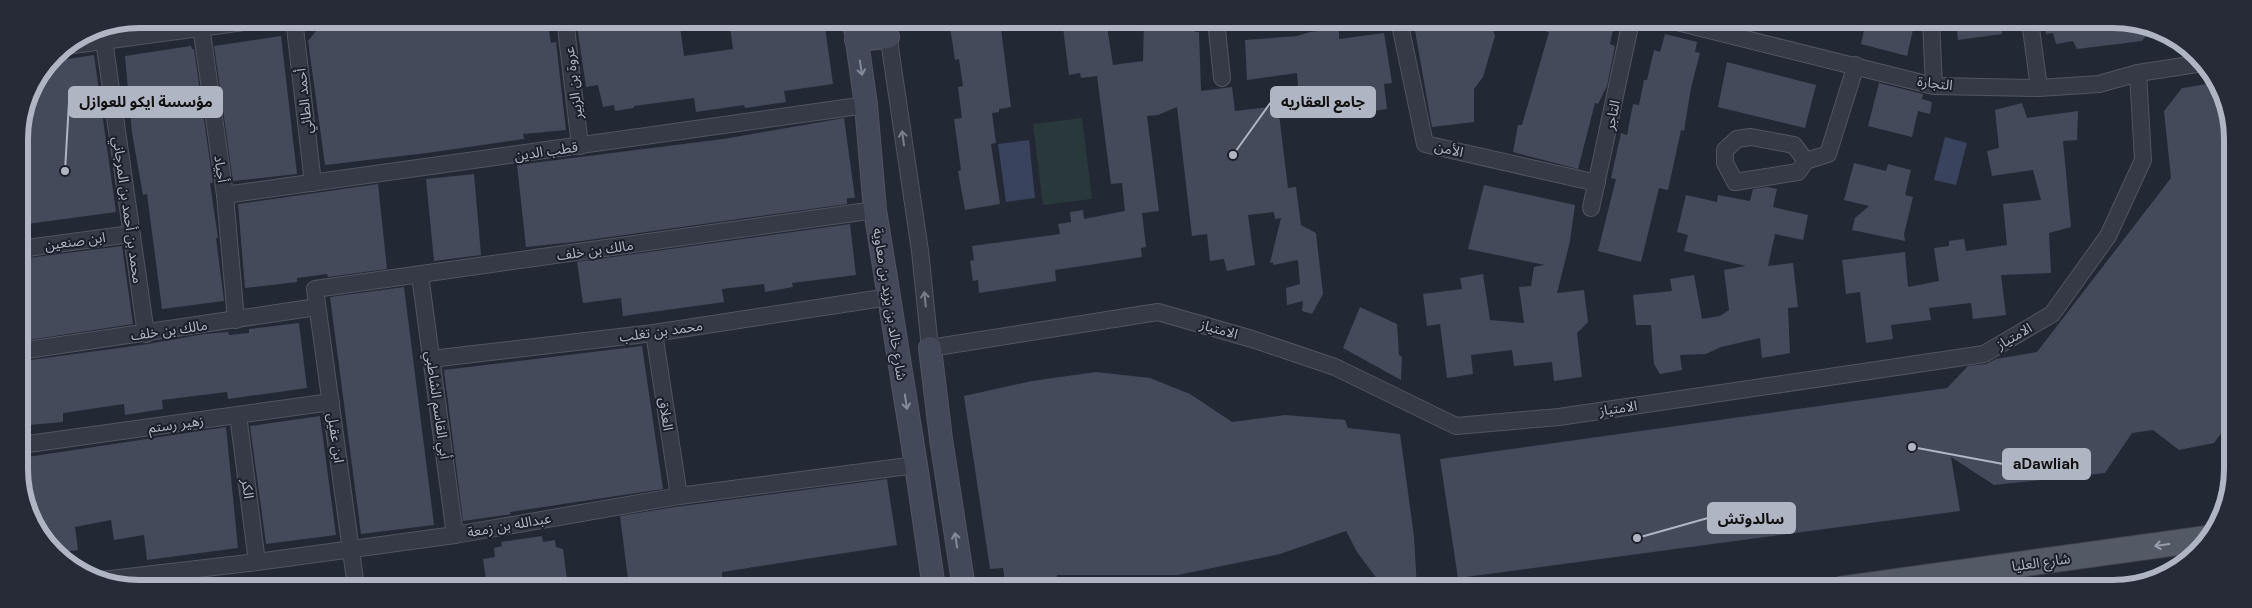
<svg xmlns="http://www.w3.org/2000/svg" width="2252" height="608" font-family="'DM Sans','Noto Sans Arabic',sans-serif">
<rect width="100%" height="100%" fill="#232835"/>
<path fill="#28383b" d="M1082,118l10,81 -49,6 -10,-81z"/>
<g fill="#39435d">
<path d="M1945,137l22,6 -11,42 -22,-5z"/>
<path d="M1029,140l6,58 -29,4 -8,-58z"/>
</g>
<g fill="#444a5a">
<path d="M404,19h143l4,24 5,-1 10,88 -43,4 1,5 -97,14 -102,12 -17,-124 8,-10 44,-8v2z"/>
<path d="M576,19h103l5,37 49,-7 -4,-30 95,1 9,64 -49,7 2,11 -41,6 -1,-3 -48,7 -2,-14 -60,8v2l-19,3 -1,-6 -11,2 -5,-22 -12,2z"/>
<path d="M949,20h39l2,10 11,-1 10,78 -12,2v3l-7,1 4,30 -5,1 9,60 -35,6 -7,-39 3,-1 -7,-51 8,-1 -4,-31 5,-1 -4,-27 -4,1z"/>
<path d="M1062,20h44l7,45 30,-4 1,-41h48l3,12h4l2,59 31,-4 3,24 43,-5 10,82 8,-1 5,38 15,8 7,61 -11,20 -10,-3 1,-10 -16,4 -1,-17 14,-4 -2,-24 -25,5v-3l-3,1 11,-45 -6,1 -1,-7 -26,3 7,50 -28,6 -3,-12 -14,2 -3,-27 -15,2 -15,-129 -19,8 -11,1 12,95 -17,2 4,34 -5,1 1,9 -87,13 1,11 -77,12 -1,-13 -5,1 -3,-20 4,-1 -2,-14 88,-12 -2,-10 13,-2 -1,-10 13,-2 1,9 41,-8 -3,-28 -11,1 -14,-108 -16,2 -1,-5 -11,2z"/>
<path d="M1419,20h70l6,16 -12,41 -9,12v33l-42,5 -17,-96 5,-1z"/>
<path d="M1522,20h93l-5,24 5,2 -8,40 -9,18 -3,-1 -17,66 -65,-17 5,-27h4l27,-93 -28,-7z"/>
<path d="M1866,21h49l-8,35 -46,-12z"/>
<path d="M1956,21h44l2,13 -44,6z"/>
<path d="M2044,21h93l14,8 -9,12 -65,8 -4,-8 -17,3 -3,-11 -7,1z"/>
<path d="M1339,29v10l45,-6 8,50 -8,1 3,25 -14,2 -4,-25 -70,12 -2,-25 -50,7 -2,-40 52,-4 13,-4z"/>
<path d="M1665,34l32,8 -2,10 5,1 -9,35 -7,43 -3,-1 -13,60 -9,-2 -18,74 -43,-11 18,-72 -5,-1 10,-45 6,2 6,-31 6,1 5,-25h3l7,-30 6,2z"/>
<path d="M281,36l16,138 -64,7 -19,-135z"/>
<path d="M191,46l1,3h2l19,134h-3l8,55h-2l8,63 -62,8 -15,-115 -4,1 -11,-62 -7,-77z"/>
<path d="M94,55l22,157 -96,13 -1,-94 9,-39 20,-30z"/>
<path d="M1727,62l89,23 -11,43 -87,-21z"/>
<path d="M1879,83l44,11 -1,5 10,3 -2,12 -12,-3 -6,26 -44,-11z"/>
<path d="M2214,83l17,32v305l-17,23 -35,7 -26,-20 -21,3 -27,40 -111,12 -43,-28 9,54 -502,67 -18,-119 507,-71 21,-22 18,-2 10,-5 41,-7 134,-174 -7,-67 18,-23z"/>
<path d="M2022,103l5,15 51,-7 -1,29 -14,1 8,86 -22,6 2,40 -50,2 5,40 -33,4 -2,-16 -42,5 2,12 -40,5 2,14 -27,4 -6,-51 -14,2 -4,-34 63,-8 3,35 31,-6 -5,-33 15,-2v-5l15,-2 2,12 41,-6 -4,-41 38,-4 -8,-30 -41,6 -5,-25 12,-3 -4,-38z"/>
<path d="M844,118l11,80h-8v6l-273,38 -48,5 -9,-82 206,-26z"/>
<path d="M1854,163l32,8 2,-7 23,6 -6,25 8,2 -9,37 1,7 -53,-11 3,-12 14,-12 -25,-6z"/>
<path d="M474,174l7,81 -47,6 -8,-82z"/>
<path d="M378,184l9,85 -59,8 -1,-3 -30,4v4l-52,6 -7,-84z"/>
<path d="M1484,185l91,20 -5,36 -13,52 27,-3 4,32 -11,11 5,44 -28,4 -2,-19 -38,4 -2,-16 -41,5 2,19 -26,4 -7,-54 -13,2 -4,-32 39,-5 -2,-11 23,-4 7,46 34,3 -5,-36 12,-1 3,-19 11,-2 -77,-16z"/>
<path d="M1767,187l10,2 -4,18 35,8 -5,25 -28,-6 -7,32 25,-3 5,44 -10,1 2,45 -28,5 -2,-20 -39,9 -15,7 -26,1 2,15 -22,4 -6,-10 -3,-39h-15l-3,-30 39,-4 -2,-12 24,-4 8,44 18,-3 9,-6 -5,-40 22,-4 -62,-15 4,-16 -11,-3 9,-37 31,7 1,-7 32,6 3,-12z"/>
<path d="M850,224l6,51 -64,8 1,4 -28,5 -1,-8 -42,5 2,13 -101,14 -2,-18 -38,5 -6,-41z"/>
<path d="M122,246l11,78 -111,17 -2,-82z"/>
<path d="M404,287l30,238 -73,9 -31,-237z"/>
<path d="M1360,307l37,17 2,31 3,2 -1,23 -58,-32z"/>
<path d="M299,323l8,65 -79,11 -1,-7 -65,8 1,9 -38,6 -1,-11 -61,9v9l-34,3 -6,-64 125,-17 56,-10 24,-2 1,3 20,-2v-4z"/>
<path d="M642,346l21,143 -153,23 1,2 -48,7 -19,-151z"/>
<path d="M1096,372l54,6 40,16 42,28 53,-7 60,5 3,8 52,6 14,102 3,52h-33l-27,-36 -11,-21 -66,23 -102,21h-121l-2,13h-49l-3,-20 -13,1 -26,-173 68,-15z"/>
<path d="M320,416l16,119 -70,9 -16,-118z"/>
<path d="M226,427l12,121 -91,12 -3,-25 -30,5 -3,-20 -36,7 3,23 -25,3 -32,-60v-35z"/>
<path d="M887,479l10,66 -175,27v5l-93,10 -9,-71 55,-9z"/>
<path d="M542,536l1,6 12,-2 1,7 7,2 5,38h-81l-4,-28 12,-2 -1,-9 8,-2 -1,-4z"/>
</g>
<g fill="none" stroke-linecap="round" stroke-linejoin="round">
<defs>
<g id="minor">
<path d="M200,19l25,176 11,125"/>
<path d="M294,19l19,164"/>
<path d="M565,19l15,127"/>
<path d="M886,20l34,231 10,97 228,-36 94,27 83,28 121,59 103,-9 425,-63 68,-40 56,-78 35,-76 -5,-87"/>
<path d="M1216,20l6,58"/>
<path d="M1399,20l26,124 172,39"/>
<path d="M1673,21l261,65 105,2 60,-4 39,-11 65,-10"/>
<path d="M1931,21l3,65"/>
<path d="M2030,21l9,67"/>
<path d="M102,26l44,308"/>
<path d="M66,46l201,-27"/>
<path d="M1806,161l-12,-16 -43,-8 -14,2 -12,11v13l10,19 63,-10 8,-11 22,-7 28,-89"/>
<path d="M225,195l641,-90"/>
<path d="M1591,208l40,-187"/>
<path d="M20,249l111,-15"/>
<path d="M420,275l35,260"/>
<path d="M654,333l25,163"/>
<path d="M20,351l297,-44"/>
<path d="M431,359l223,-26 235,-36"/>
<path d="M238,415l19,147"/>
<path d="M21,445l310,-43"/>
<path d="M102,580l155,-18 198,-27 224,-39 237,-31"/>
<path d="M356,587l-41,-298 560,-79"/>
</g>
<g id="secondary">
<path d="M854,20l12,85 9,105 41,255 18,123"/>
<path d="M856,40l32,-3"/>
<path d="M930,348l11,91 23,149"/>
</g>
<path id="primary" d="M1842,589l368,-51"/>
</defs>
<use href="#minor" stroke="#505561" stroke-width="18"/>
<use href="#secondary" stroke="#505561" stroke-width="24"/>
<use href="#primary" stroke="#3f4350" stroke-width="27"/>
<use href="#minor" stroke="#363a46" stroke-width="16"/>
<use href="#secondary" stroke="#444959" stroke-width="22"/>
<use href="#primary" stroke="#545966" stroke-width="25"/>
</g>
<defs><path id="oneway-shaft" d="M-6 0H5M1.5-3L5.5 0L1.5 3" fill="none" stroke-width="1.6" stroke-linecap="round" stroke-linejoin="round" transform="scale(1.25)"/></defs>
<g stroke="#858a99">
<use href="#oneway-shaft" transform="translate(861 68) rotate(81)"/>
<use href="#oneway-shaft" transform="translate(906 402) rotate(81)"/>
<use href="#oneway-shaft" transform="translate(956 540) rotate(-99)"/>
</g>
<g stroke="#797e8b">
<use href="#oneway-shaft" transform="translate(903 138) rotate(-98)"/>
<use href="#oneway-shaft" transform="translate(925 299) rotate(-96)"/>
</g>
<use stroke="#999eac" href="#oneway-shaft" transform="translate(2162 545) rotate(172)"/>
<g text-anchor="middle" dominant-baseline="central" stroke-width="4" stroke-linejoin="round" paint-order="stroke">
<g font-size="14" fill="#b0b5c3" stroke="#1b1f2b">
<text transform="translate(573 83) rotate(-97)">عروة بن الزبير</text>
<text transform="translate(1935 83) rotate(7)">التجارة</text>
<text transform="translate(304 101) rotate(-96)">أحمد الطائي</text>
<text transform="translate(1612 115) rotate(-78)">التاجر</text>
<text transform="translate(1449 149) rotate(13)">الأمن</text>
<text transform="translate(546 151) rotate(-8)">قطب الدين</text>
<text transform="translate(221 169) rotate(82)">أجياد</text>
<text transform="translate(128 210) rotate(82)">محمد بن أحمد بن المرجاني</text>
<text transform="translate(75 241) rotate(-8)">ابن صنعين</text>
<text transform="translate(595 250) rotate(-8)">مالك بن خلف</text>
<text transform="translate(890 304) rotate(81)">شارع خالد بن يزيد بن معاوية</text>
<text transform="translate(1219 329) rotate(16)">الامتياز</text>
<text transform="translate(169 330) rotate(-8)">مالك بن خلف</text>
<text transform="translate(661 331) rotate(-8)">محمد بن تغلب</text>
<text transform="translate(2014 336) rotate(-30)">الامتياز</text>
<text transform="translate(438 405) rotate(82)">أبي القاسم الشاطبي</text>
<text transform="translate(1618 408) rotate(-8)">الامتياز</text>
<text transform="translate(666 414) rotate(81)">العلاق</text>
<text transform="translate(176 424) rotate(-8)">زهير رستم</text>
<text transform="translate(336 438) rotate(82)">ابن عقيل</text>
<text transform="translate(248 489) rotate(83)">الكر</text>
<text transform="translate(509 525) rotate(-10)">عبدالله بن زمعة</text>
<text transform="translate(2041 562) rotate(-8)">شارع العليا</text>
</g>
</g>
<path d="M0 0H2252V608H0ZM139 28H2113A111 111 0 0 1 2224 139V469A111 111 0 0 1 2113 580H139A111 111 0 0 1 28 469V139A111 111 0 0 1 139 28Z" fill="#272b37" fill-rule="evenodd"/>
<path fill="none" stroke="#b0b5c3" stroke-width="6" d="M139 28H2113A111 111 0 0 1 2224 139V469A111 111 0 0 1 2113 580H139A111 111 0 0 1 28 469V139A111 111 0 0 1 139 28Z"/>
<path fill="none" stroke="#b0b5c3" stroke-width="2" d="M65 171L69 102M1233 155L1271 102M1912 447L2003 464M1637 538L1708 518"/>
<g fill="#b0b5c3" stroke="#1b1f2b" stroke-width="2">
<circle cx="65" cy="171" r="5"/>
<circle cx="1233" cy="155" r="5"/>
<circle cx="1912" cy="447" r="5"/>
<circle cx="1637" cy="538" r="5"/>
</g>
<g fill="#b0b5c3" stroke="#b0b5c3" stroke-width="2">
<rect x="69" y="87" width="153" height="30" rx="5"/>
<rect x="1271" y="87" width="104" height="30" rx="5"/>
<rect x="2003" y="449" width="87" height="30" rx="5"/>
<rect x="1708" y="503" width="87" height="30" rx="5"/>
</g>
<g font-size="15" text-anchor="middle" font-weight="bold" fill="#111">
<text x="146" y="107">مؤسسة ايكو للعوازل</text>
<text x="1323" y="107">جامع العقاريه</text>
<text x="2046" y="469">aDawliah</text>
<text x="1751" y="524">سالدوتش</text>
</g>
</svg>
